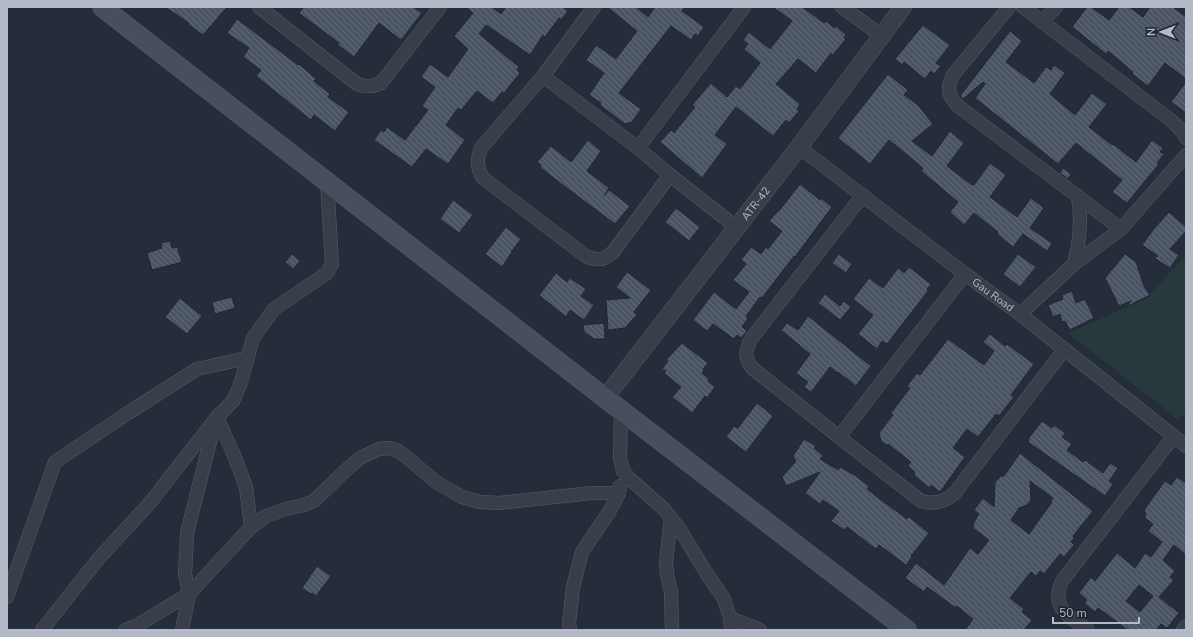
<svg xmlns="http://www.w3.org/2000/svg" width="1193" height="637" font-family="'Nunito Sans',sans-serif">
<defs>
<pattern id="building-back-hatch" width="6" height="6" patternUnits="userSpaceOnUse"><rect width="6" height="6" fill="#4b5465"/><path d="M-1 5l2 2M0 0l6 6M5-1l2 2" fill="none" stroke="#636a7a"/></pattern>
</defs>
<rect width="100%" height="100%" fill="#252d3b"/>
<path fill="#27393c" d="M1186,255v156l-7,9 -111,-87 78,-34z"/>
<g fill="url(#building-back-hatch)" stroke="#1f2732" fill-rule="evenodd">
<path d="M165,7h62l-24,28 -15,-11 1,-1z"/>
<path d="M304,7h109l9,6 -21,27 -22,-17 -25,34 -16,-12 1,-2 -40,-30z"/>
<path d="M466,7h26l9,7 5,-7h57l5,4 -7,9 -2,-2 -14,19 -2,-2 -13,20 -44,-30 -7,9 40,33 -2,3 3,3 -16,20 -2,-1 -9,11 -16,-12 -16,19 -3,-2 -12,17 19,15 -17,24 -22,-15 -14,18 -38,-27 7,-10 3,2 3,-5 18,13 23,-30 -6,-4 13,-19 -14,-10 9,-13 18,13 20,-28 -14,-13 19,-23z"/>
<path d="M607,7h29l12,10 7,-10h30l-3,4 22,16 -6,9 -3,-2 -4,6 -20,-14 -52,67 22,16 -9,13 -7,2 -25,-19 1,-2 -12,-8 15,-22 -18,-13 10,-15 20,14 21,-28z"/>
<path d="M773,7h29l22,16 2,-2 8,7 2,-2 10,9 -2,3 2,1 -13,16 -2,-2 -15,20 -18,-14 -22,25 24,20 -3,5 2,2 -10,12 -3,-3 -13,16 -37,-29 -21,28 12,9 -25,34 -42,-36 11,-12 3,3 21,-26 -3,-2 19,-22 16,14 9,-11 4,3 20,-26 -16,-14 4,-5 -5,-4 6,-8 21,17 22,-28z"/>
<path d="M1087,7h4l18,13 10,-13h10l14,10 7,-10h23l13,10v62l-21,-16 -17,23 -16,-12 1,-2 -25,-21 -2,3 -34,-27z"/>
<path d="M237,19l61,46 1,-1 17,15 -2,2 16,13 -2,3 21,15 -14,19 -21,-16 -3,5 -55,-44 5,-6 -18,-13 6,-9 -22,-15z"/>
<path d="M923,25l27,20 -14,18 5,3 -7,8 -3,-3 -6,8 -21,-17 -2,3 -7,-6z"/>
<path d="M1010,31l12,10 -16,21 28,21 12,-16 5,3 3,-5 11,8 -15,21 25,21 17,-22 15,11 -18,23 23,18 1,-1 23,18 16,-22 11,8 -3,4 4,2 -7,9 2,1 -32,39 -15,-11 10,-12 -46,-37 -18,21 -83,-66 10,-14 -2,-2 -20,17 -3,-3z"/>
<path d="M888,74l20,16 -4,5 14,10 15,19 -21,17 20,15 18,-25 14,12 -17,23 25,19h2l16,-22 16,12 -16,22 27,20 14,-19 13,10 -14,20 22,15 -5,8 -24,-17 -10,13 -16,-13 1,-2 -24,-19 -10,12 -14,-13 8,-10 -37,-31 2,-3 -34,-28 -19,24 -32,-26z"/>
<path d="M1186,82v31l-15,-11z"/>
<path d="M588,140l13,11 -14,20 22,17 -5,8 5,-6 21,16 -15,18 -60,-45 -15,-12 1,-2 -4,-3 14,-16 20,16z"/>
<path d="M1063,168l8,6 -3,5 -8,-6z"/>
<path d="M800,184l20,16 1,-2 11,9 -37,50 -1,-1 -32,42 -2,-1 -14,19 2,2 -6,9 5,4 -6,7 -4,-3 -3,4 -21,-15 -6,7 -14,-11 21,-28 22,17 13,-17 -16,-12 13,-16 -5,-4 10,-13 10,7 5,-7 2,2 14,-18 -13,-10 10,-11v1z"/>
<path d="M453,200l20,15 -14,18 -19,-14z"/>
<path d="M676,208l24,19 -11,14 -24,-19z"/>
<path d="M1169,212l17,15v4l-16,18 9,6 -9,13 -16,-10 4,-2 -16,-11 11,-15z"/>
<path d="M506,227l15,12 -10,13h1l-10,15 -17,-13z"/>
<path d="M170,241l2,7 5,-1 5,15 -30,8 -5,-17 15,-5 -1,-5z"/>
<path d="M292,254l8,7 -7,8 -8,-7z"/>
<path d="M839,254l13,10 -6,9 -14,-10z"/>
<path d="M1018,254l18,13 -16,20 -17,-13z"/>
<path d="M1125,254l11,8 8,24 6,9 -24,12 5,-6 -12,5 -14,-28z"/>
<path d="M909,267l22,17 -4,5 1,2 -41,53 -5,-3 -5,8 -19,-15 15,-19 -20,-16 16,-21 14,10 15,-20 6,5z"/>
<path d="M627,272l24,18 -17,22 3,3 -12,13 -17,2 -2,-30 24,-2 -14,-11z"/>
<path d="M556,273l11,9 3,-4 16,11 -5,7 13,9 -10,15 -14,-10 -4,7 -27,-22z"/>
<path d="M1072,291l4,12 9,-4 9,19 -24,12 -5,-9 -3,1 -2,-8 -7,3 -5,-12 15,-6 -1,-4z"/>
<path d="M825,294l15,12 4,-5 7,6 -11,13 -22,-17z"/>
<path d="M232,297l3,11 -20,6 -3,-12z"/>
<path d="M180,298l22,18 -15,18 -22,-17z"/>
<path d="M808,316l63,50 -15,20 -18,-14v1l-8,-6 -19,25 -7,-5 4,-5 -12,-9 14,-19 -29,-24 6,-7 11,7z"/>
<path d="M604,323l1,16h-11l-10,-7 -1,-7z"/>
<path d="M990,334l15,12 2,-2 27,20 -23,31 3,2 -15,19 -3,-2 -18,23 -11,-8 -14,19 12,9 -25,35 -9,-7 -2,3 -15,-13 1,-3 -7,-6 3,-4 -23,-18 -1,1 -6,-4 -2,-8 14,-18 -2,-2 19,-25 -3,-2 10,-13 3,2 28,-36 36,26 10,-14 -11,-9z"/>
<path d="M682,343l26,20 -5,6 1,1 -2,3 7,6 -1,2 7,6 -8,11 -2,-2 -13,17 -20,-16 9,-10 -17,-14 2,-2 -4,-2 6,-8 -2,-1z"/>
<path d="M757,403l16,13 -27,36 -20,-15 8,-11 4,2z"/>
<path d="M1042,421l10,7 2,-3 11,8 -3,4 10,7 -5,6 16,12 2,-2 18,13 7,-10 8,5 -9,13 4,3 -8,12 -77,-54 1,-2 -1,-1z"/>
<path d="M804,439l12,7 -2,2 9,8 -3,3 18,11 2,-3 16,9 13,10 -2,3 10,8 30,22 2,-2 20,16 -18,23 1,1 -6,8 -27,-20 -3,4 -29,-22 -3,3 -13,-9 8,-10 -16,-11 -3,4 -15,-11 15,-21 -34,14 -4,-9 14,-16 -3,-5z"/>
<path d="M1020,453l73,58 -20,25 1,2 -3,4 3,3 -10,12 -4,-3 -16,20 -4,-3 -4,5 -5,-4 -21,26 14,11 -2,3 10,8 -8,10h-59l8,-11 -16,-13 -1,2 -29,-21 -3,5 -19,-14 11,-15 28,22 26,-37 8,6 11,-14 -16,-12 1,-6 5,-8 -5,-4 9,-12 11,9 1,-25 6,-6h3zM1030,481l23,17 -2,3 1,1 -23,32 -18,-14 8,-12 8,-3 4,-5z"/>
<path d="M1177,477l9,6v72l-12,-10 -11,15 12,11 -5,6 4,3 -15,17 20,16 -12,15 -6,-4 -5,6h-28l-30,-22 -3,4 -11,-9 3,-3 -8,-7 12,-16 4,4 22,-28 18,15 10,-15 6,4 11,-15 -14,-11 5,-7 -8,-6 1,-4 -2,-4 21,-29 6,4zM1139,585l14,11 -13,16 -14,-11z"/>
<path d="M317,566l14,10 -15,20 -4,-3 -1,1 -9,-6z"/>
</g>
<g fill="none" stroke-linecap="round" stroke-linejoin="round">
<defs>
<g id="minor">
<path d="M259,7l98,77c9,3 15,3 24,-1l59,-76"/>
<path d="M594,7l-51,69 -62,72c-4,11 -5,19 2,30l104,79c13,4 16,3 26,-5l57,-77"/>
<path d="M842,7l40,29"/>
<path d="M1009,7l-56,68c-7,14 -5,20 5,31l163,123"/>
<path d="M1023,7l149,114 11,11 3,6"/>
<path d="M1042,22l14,-15"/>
<path d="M543,76l95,72 32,27 66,52"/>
<path id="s1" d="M799,147l166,127 55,40 166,132"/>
<path d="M638,148l106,-141"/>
<path d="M863,195l-112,144c-6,13 -7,17 1,29l87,69 82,64c13,4 23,1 33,-7l110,-144"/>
<path d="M1074,264c6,-23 8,-44 4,-68"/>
<path d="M1020,314l54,-50 47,-35 65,-74"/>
<path d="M621,410l-1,47 3,14 7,8 34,30 17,22 24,40 19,28 6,19 1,12"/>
<path d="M217,417l16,36 13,34 5,40"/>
<path d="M839,437l126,-163"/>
<path d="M671,518l-5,44 1,12 4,18 1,38"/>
<path d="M7,597l48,-135 73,-49 69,-44 50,-11"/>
<path d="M730,618l30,12"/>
<path d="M42,630l57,-72 50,-54 68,-87 16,-16 8,-19 12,-44 21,-29 53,-36 5,-9 -5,-83"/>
<path d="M125,630l13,-5 51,-31 62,-67 15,-11 20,-7 18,-4 10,-4 31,-30 15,-13 19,-9 10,-1 9,3 12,9 26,22 26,15 18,5 19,1 93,-10h27"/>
<path d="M182,630l7,-36 -4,-20 2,-41 28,-111"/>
<path d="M570,630l-1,-7 4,-36 9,-35 27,-40 10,-19 1,-7"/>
<path d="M1088,630c-19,-14 -38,-22 -26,-49l112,-145"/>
<path d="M1183,630l3,-4"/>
</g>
<g id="tertiary">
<path id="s2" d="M605,398l194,-251 104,-140"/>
</g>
<path id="secondary" d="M102,7l503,391 302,232"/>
</defs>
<use href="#minor" stroke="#565d69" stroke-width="14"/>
<use href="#tertiary" stroke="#565d69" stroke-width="18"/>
<use href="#secondary" stroke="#565d69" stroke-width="20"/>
<use href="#minor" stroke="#383f4b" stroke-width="13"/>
<use href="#tertiary" stroke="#383f4b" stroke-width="17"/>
<use href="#secondary" stroke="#474f5e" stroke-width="19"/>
</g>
<g text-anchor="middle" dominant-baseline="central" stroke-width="3" stroke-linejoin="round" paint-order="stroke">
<g font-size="11" fill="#b4bac7" stroke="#1d2530">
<text stroke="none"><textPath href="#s2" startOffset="246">ATR-42</textPath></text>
<text stroke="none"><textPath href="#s1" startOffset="244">Gau Road</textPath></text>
</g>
</g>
<rect width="1193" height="637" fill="none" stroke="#b4bac7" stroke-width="16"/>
<g transform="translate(1161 32) rotate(270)" stroke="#1d2530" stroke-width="3" paint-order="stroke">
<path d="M0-3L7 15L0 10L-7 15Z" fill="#b4bac7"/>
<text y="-6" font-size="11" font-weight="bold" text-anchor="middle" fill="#b4bac7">N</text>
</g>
<path d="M1053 617v6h86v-6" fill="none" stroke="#b4bac7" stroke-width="2"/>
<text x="1059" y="617" font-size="12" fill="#b4bac7" stroke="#1d2530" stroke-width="3" paint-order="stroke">50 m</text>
</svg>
